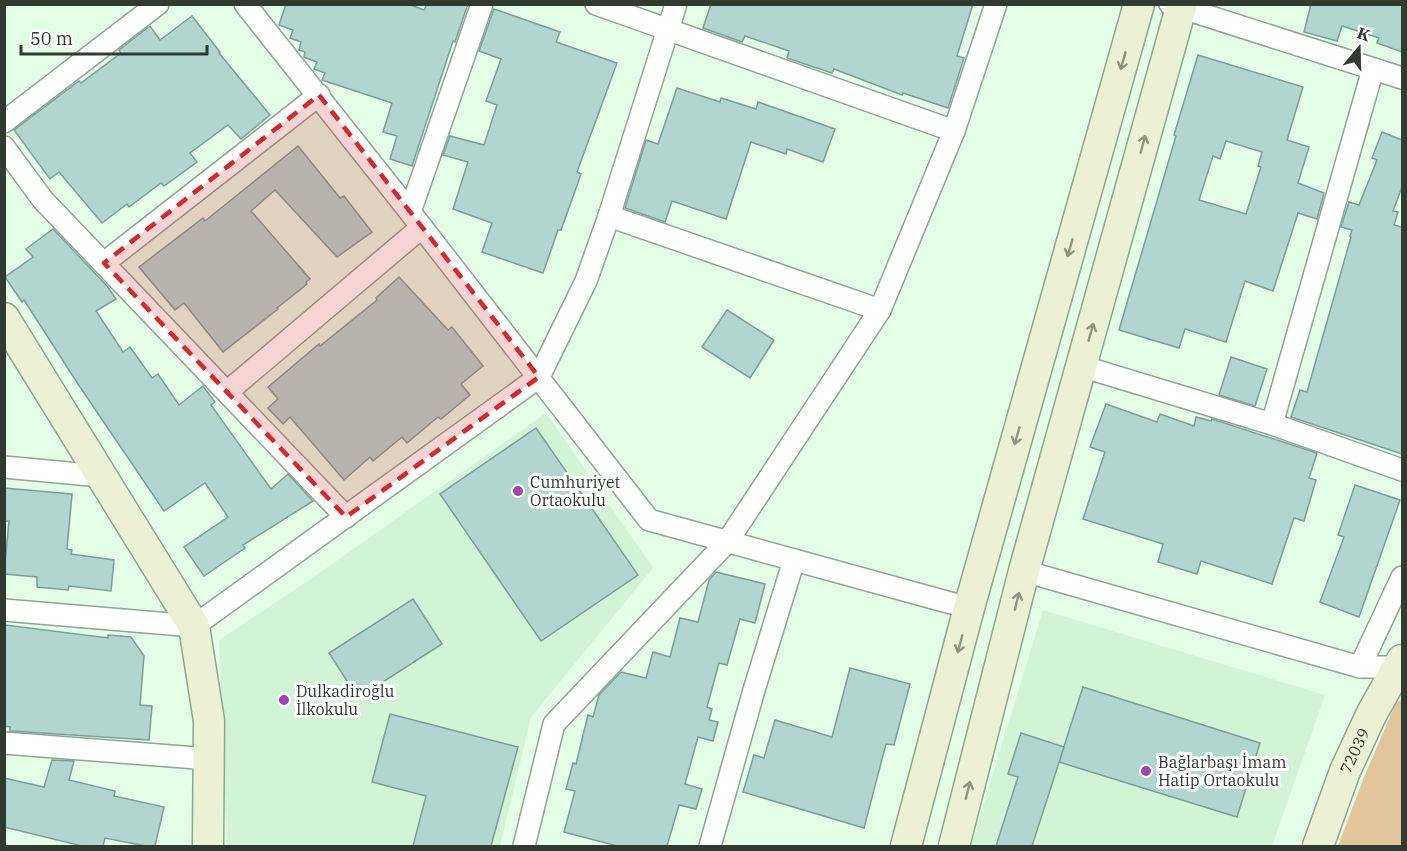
<svg xmlns="http://www.w3.org/2000/svg" width="1407" height="851" font-family="'IBM Plex Serif',serif">
<rect width="100%" height="100%" fill="#e3fde7"/>
<g fill="#d3f3d7">
<path d="M546,413l107,155 -122,149 -31,129h-273l-8,-206 96,-64z"/>
<path d="M1043,610l282,85 -53,151h-301z"/>
</g>
<path fill="#e0c69a" d="M1402,699v147h-64l26,-69 32,-74z"/>
<g fill="#b1d5cf" stroke="#7c9f99" stroke-width="1.5" fill-rule="evenodd">
<path d="M286,4h122l16,6 3,-6h41l-13,38 -2,-1 -41,125 -22,-7 7,-23 -14,-4 9,-29 -70,-23 3,-7 -11,-4 3,-7 -13,-5 1,-5 -6,-2 2,-8 -11,-4 3,-8 -14,-5z"/>
<path d="M711,4h262l-16,52 7,2 -16,50 -45,-15 -1,2 -68,-26 -2,4 -45,-15 2,-7 -44,-15 -3,6 -39,-14z"/>
<path d="M1311,4h91v48l-25,-9 2,-5 -37,-12 -5,15 -33,-9z"/>
<path d="M494,9l66,23 -4,10 61,21 -40,109 4,2 -7,20 -13,36h-3l-15,43 -61,-21 10,-29 -39,-14 15,-47 -25,-7 7,-19 34,9 13,-40 -11,-4 15,-42 -22,-8z"/>
<path d="M192,16l28,36 -1,1 51,62 -29,24 -13,-14 -38,28 7,9 -33,24 -3,-3 -32,24 -2,-3 -25,19 -43,-51 -9,7 -36,-49 65,-49 2,2 40,-30 -2,-3 31,-24 10,14z"/>
<path d="M1198,55l105,32 -16,53 22,7 -11,36 26,10 -7,26 -19,-6 -25,78 -28,-10 -19,61 -41,-13 -6,19 -60,-18 57,-194 -2,-1zM1226,141l36,11 -4,14 3,1 -15,47 -47,-14 14,-44 7,3z"/>
<path d="M677,88l43,14 1,-4 35,11 2,-7 77,27 -12,33 -36,-13 -1,5 -35,-12 -25,77 -54,-18 -7,21 -40,-14 21,-68 12,4z"/>
<path d="M1382,132l20,8v47l-9,24 5,1 -4,13 8,2v227l-111,-37 9,-27 7,2 44,-155 -1,-1 2,-6 -11,-3 8,-25 10,3 18,-45 -5,-2z"/>
<path d="M298,146l42,52 4,-2 28,36 -35,25 -62,-67 -24,21 59,68 -4,3 1,2 -30,24 1,1 -55,43 -39,-49 -9,7 -36,-43 64,-49 2,3z"/>
<path d="M53,229l54,57 9,13 -20,12 27,41 7,-5 22,31 6,-4 21,31 24,-19 12,16 -4,3 60,84 17,-15 25,27 -70,44 2,3 -41,28 -20,-29 44,-30 -23,-34 -41,28 -86,-127 -54,-84 -2,2 -17,-25 28,-20 -7,-8z"/>
<path d="M399,277l49,53 4,-3 31,39 -22,18 9,11 -29,24 -3,-2 -31,26 -5,-6 -29,24 -3,-4 -26,23 -54,-63 -7,7 -15,-16 10,-9 -10,-12 51,-43 1,2 57,-46 -1,-2z"/>
<path d="M727,310l47,30 -24,38 -48,-31z"/>
<path d="M1231,357l36,12 -12,37 -36,-11z"/>
<path d="M1106,404l51,18 3,-8 34,12 2,-9 15,4 1,-2 105,34 -8,25 7,2 -12,41 -10,-3 -22,66 -71,-23 -4,13 -39,-12 5,-18 -80,-25 22,-67 -15,-5z"/>
<path d="M536,428l102,147 -97,66 -101,-147z"/>
<path d="M1355,485l45,15 -41,117 -39,-15 24,-65 -6,-2z"/>
<path d="M4,488l68,6 -5,55 5,1 -1,4 43,6 -3,31 -42,-5 -1,4 -31,-3v-10l-33,-3 5,-53h-5z"/>
<path d="M716,572l49,12 -10,39 -15,-4 -13,46 -8,-2 -12,44 5,2 -3,11 9,2 -5,19 -15,-4 -13,47 17,5 -6,20 -17,-4 -12,41h-50l-53,-14 11,-41 -9,-2 7,-26 3,1 12,-49 5,2 6,-22 22,-23 25,6 7,-26 17,5 10,-39 18,4 11,-42z"/>
<path d="M413,599l29,45 -84,54 -29,-45z"/>
<path d="M5,625l103,13v-3l23,2 13,19 -4,49 12,1 -3,34 -139,-9v-4l-6,-1z"/>
<path d="M850,668l60,16 -16,61 -8,-1 -22,84 -121,-36 11,-37 10,3 11,-38 57,17z"/>
<path d="M1083,687l177,56 -23,74 -178,-55z"/>
<path d="M390,714l128,33 -27,99h-78l13,-50 -54,-14z"/>
<path d="M1021,733l43,14 -32,99h-36l22,-69 -10,-3z"/>
<path d="M52,760l22,1 -5,19 46,11 -1,5 50,11 -9,39h-9l-41,-8 -2,8h-21l-78,-19v-49l40,9z"/>
</g>
<g fill="none" stroke-linecap="round" stroke-linejoin="round">
<defs>
<g id="minor">
<path d="M245,4l165,208 239,308 320,88"/>
<path d="M596,4l358,127"/>
<path d="M1170,4l232,74"/>
<path d="M4,122l154,-118"/>
<path d="M4,147l39,53 303,317"/>
<path d="M410,212l72,-208"/>
<path d="M609,216l271,94"/>
<path d="M104,263l215,-168"/>
<path d="M1081,366l191,58 130,46"/>
<path d="M227,392l195,-165"/>
<path d="M1272,424l101,-355"/>
<path d="M4,467l97,9"/>
<path d="M1024,571l336,96h42"/>
<path d="M4,610l190,16 345,-249 47,-96 23,-65 67,-212"/>
<path d="M1360,667l42,-90"/>
<path d="M4,743l205,16"/>
<path d="M524,846l30,-122 173,-182 153,-232 74,-179 42,-127"/>
<path d="M710,846l44,-156 40,-130"/>
</g>
<g id="secondary">
<path d="M4,318l190,308 15,95 -1,125"/>
<path d="M906,846l63,-238 170,-604"/>
<path d="M954,846l70,-275 158,-567"/>
<path id="s1" d="M1318,846l27,-75 27,-58 30,-53"/>
</g>
</defs>
<use href="#minor" stroke="#8ea692" stroke-width="24"/>
<use href="#secondary" stroke="#8ea692" stroke-width="33"/>
<use href="#minor" stroke="#fff" stroke-width="21"/>
<use href="#secondary" stroke="#ecf0d4" stroke-width="30"/>
</g>
<defs><path id="oneway-shaft" d="M-6 0H5M1.5-3L5.5 0L1.5 3" fill="none" stroke-width="1.6" stroke-linecap="round" stroke-linejoin="round" transform="scale(1.5)"/></defs>
<g stroke="#8e9582">
<use href="#oneway-shaft" transform="translate(1123 61) rotate(106)"/>
<use href="#oneway-shaft" transform="translate(1143 144) rotate(-75)"/>
<use href="#oneway-shaft" transform="translate(1070 248) rotate(106)"/>
<use href="#oneway-shaft" transform="translate(1091 332) rotate(-74)"/>
<use href="#oneway-shaft" transform="translate(1017 436) rotate(106)"/>
<use href="#oneway-shaft" transform="translate(1017 601) rotate(-76)"/>
<use href="#oneway-shaft" transform="translate(960 644) rotate(105)"/>
<use href="#oneway-shaft" transform="translate(968 790) rotate(-76)"/>
</g>
<path fill="#d62828" fill-opacity="0.2" stroke="#d62828" stroke-width="4.5" stroke-dasharray="12 8" stroke-linejoin="round" d="M319,95l220,282 -193,140 -242,-254z"/>
<g fill="#a045af" stroke="#fff" stroke-width="2">
<circle cx="518" cy="491" r="6"/>
<circle cx="284" cy="700" r="6"/>
<circle cx="1146" cy="771" r="6"/>
</g>
<g text-anchor="middle" dominant-baseline="central" stroke-width="6" stroke-linejoin="round" paint-order="stroke">
<g font-size="16" fill="#303a31" stroke="#fff" text-anchor="start">
<text x="530" y="482">Cumhuriyet<tspan x="530" dy="18">Ortaokulu</tspan></text>
<text x="296" y="691">Dulkadiroğlu<tspan x="296" dy="18">İlkokulu</tspan></text>
<text x="1158" y="762">Bağlarbaşı İmam<tspan x="1158" dy="18">Hatip Ortaokulu</tspan></text>
</g>
<g font-size="16" fill="#303a31" stroke="#fff">
<text stroke="none"><textPath href="#s1" startOffset="102">72039</textPath></text>
</g>
</g>
<rect width="1407" height="851" fill="none" stroke="#303a31" stroke-width="12"/>
<g transform="translate(1359 48) rotate(19)" stroke="#ffffff" stroke-width="4.5" paint-order="stroke">
<path d="M0-4.5L10 22L0 15L-10 22Z" fill="#303a31"/>
<text y="-9" font-size="16" font-weight="bold" text-anchor="middle" fill="#303a31">K</text>
</g>
<path d="M21 45v9h186v-9" fill="none" stroke="#303a31" stroke-width="3"/>
<text x="30" y="45" font-size="18" fill="#303a31" stroke="#ffffff" stroke-width="4.5" paint-order="stroke">50 m</text>
</svg>
